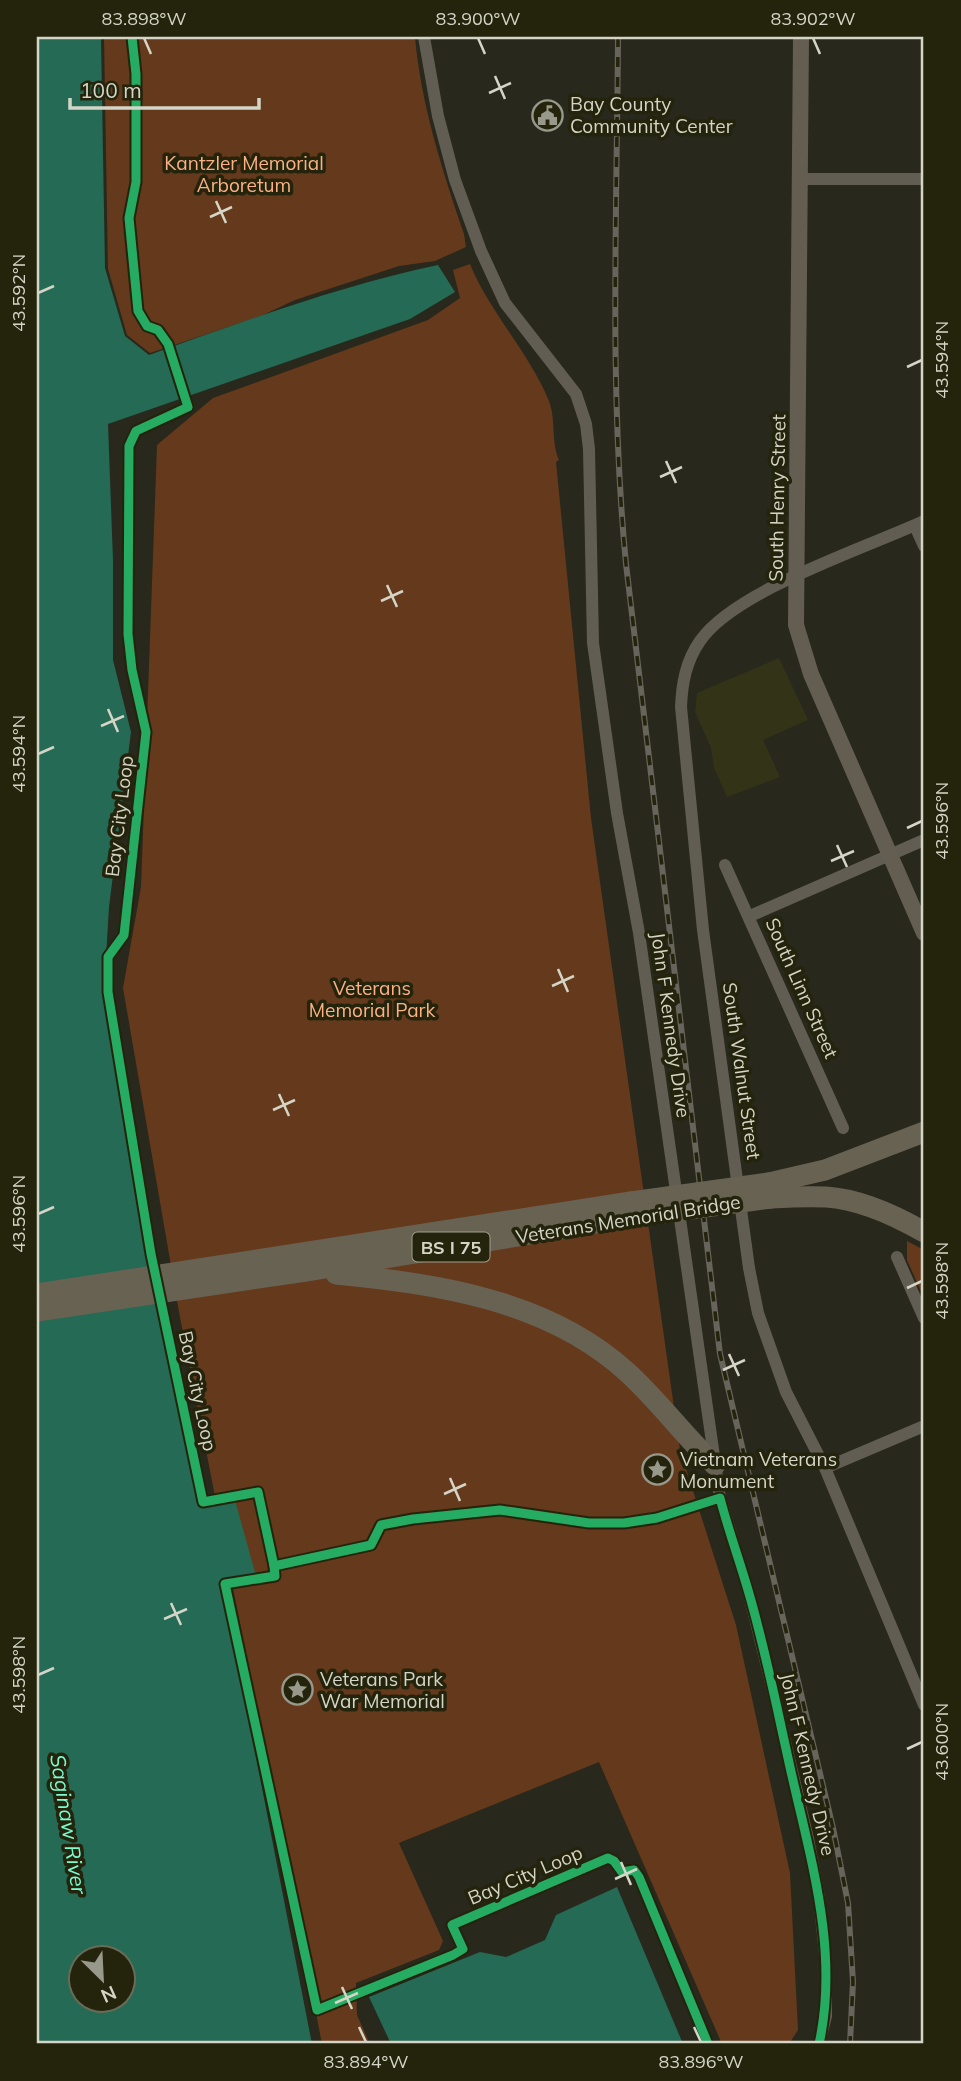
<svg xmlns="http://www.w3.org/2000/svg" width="961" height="2081" font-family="Mulish,sans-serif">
<rect width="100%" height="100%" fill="#28281c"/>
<path fill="#333417" d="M779,658l29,62 -45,20 17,37 -53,20 -13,-29 -3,-20 -16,-36 2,-19z"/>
<g fill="#65391b">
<path d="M104,37h311c6,68 27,132 49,197l2,13 -31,14 -36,5 -104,34 -34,16 -111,37 -23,-18 -19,-66z"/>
<path d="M470,264c20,49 59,88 79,137 7,18 2,41 10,59l-3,2 35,356 89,632 56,175 54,248 8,157 -9,14h-67l-123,-282 -200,81 44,98 -4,9 -83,33 1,32 13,29h-48l-143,-732 -56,-324 18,-101 16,-442 56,-47 215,-78 32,-22 -7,-28z"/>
<path d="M907,1241l17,9v48l-17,-38z"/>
</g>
<g fill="#246a54" fill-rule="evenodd">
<path d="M37,37h64l4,231 20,68 24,19c93,-33 193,-70 289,-90l17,27 -45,27 -302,105 5,136v100l18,72 -22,175 -5,84 42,259 18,91 38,163 33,-4 21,76 -34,7 90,461h-275zM80,1958h42v42h-42z"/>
<path d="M617,1887l66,157h-292l-22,-47 111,-45 26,5 39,-17 11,-25z"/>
</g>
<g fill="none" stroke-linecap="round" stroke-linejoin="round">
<g stroke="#625d53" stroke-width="12">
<path d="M424,37l14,79 17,64 26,71 24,52 71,91 10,30 3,25 4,194 24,170 22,120 81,565 28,92 25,101 35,148 11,58 7,67v52l-7,28"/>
<path d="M800,179h124"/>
<path d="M924,521c-58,27 -189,69 -224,120 -14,20 -18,42 -19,66l22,223 46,338 9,45 28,79 39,76 99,237"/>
<path d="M915,526l9,20"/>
<path d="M725,865l118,263"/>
<path d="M750,916l174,-76"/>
<path d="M897,1257l27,61"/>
<path d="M825,1468l99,-42"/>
</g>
<path stroke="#645e52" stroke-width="16" d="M801,37l-5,588 15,49 113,259"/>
<g stroke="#686253" stroke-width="21">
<path d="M769,1183l56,-13 99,-38"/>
<path d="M771,1198c18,-1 37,-2 55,-1 34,2 70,19 98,35"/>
<path d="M336,1274c102,10 212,26 291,98 32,29 57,64 88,93"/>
<path d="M37,1294l594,-92"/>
<path d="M37,1311l269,-40 327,-54"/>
</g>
<defs>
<path id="rail" d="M618,37c-1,175 -9,352 8,527l94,790 113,474 15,75 5,79 -3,62"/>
</defs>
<use href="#rail" stroke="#66645b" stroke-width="6"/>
<use href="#rail" stroke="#24240c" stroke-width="3.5" stroke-dasharray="10" stroke-linecap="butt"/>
<g stroke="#686253" stroke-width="21">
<path d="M631,1202l138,-19"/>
<path d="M633,1217l138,-19"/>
</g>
<defs>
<g id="cycleway">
<path d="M132,37l4,37v108l-7,36 9,93 9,15 11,4 10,14 20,63 -52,24 -7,15 -1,188 4,36 14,62 -22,203 -16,22v35l43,262 52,248 55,-10 16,74 1,10 -50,8 92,426 136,-55 10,-6 -11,-24 156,-67 6,3 8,11 12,-2 5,7 69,167"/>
<path d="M274,1566l97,-21 10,-20 32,-6 87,-9 89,13h35l33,-5 63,-20c8,31 19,61 28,92 18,61 30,124 44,186 20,88 47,178 27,268"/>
</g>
</defs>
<use href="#cycleway" stroke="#24240c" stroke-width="13"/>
<use href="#cycleway" stroke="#26ab63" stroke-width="9"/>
</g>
<path fill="none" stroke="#d4d5c7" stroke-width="2.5" d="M144,38l7,16M478,38l7,16M813,38l7,16M495,76l10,23M489,93l22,-10M216,201l10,22M210,217l22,-10M38,293l16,-7M907,367l15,-7M666,461l10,22M660,477l22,-10M387,585l10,22M381,601l22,-10M108,709l10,23M101,726l23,-10M38,754l16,-7M907,828l15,-7M837,845l10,22M831,861l23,-10M558,969l10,23M552,986l22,-10M279,1094l10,22M273,1110l22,-10M38,1214l16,-7M907,1288l15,-7M729,1354l10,22M723,1370l22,-10M450,1478l10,23M444,1494l22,-10M171,1603l10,22M164,1619l23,-10M38,1675l16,-7M907,1749l15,-7M621,1862l10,23M615,1879l22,-10M342,1987l10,22M335,2003l23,-10M359,2027l7,15M694,2027l7,15"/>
<defs>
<symbol id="civic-ring" viewBox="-11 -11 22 22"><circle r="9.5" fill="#24240c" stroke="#98988b" stroke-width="1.5"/><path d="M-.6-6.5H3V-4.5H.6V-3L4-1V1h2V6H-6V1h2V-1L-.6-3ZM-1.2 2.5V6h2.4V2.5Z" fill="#98988b"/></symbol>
<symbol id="sight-ring" viewBox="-11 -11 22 22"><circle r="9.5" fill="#24240c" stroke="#98988b" stroke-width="1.5"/><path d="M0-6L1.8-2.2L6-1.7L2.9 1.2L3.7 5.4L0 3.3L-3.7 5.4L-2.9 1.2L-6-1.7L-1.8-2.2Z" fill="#98988b"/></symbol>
</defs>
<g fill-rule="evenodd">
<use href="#civic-ring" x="530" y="98" width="35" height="35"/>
<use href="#sight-ring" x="640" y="1452" width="35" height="35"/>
<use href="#sight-ring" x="280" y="1672" width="35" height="35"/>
</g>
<g text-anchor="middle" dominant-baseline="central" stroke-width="7" stroke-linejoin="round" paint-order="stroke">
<rect fill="#24240c" stroke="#9fa08f" stroke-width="2" x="412.5" y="1232.5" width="77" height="29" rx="5"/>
<g font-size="18" font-weight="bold" fill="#d4d5c7">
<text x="451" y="1247">BS I 75</text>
</g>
<g font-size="19" fill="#d4d5c7" stroke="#24240c" text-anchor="start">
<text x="570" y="104">Bay County<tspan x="570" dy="22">Community Center</tspan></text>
<text x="680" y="1459">Vietnam Veterans<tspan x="680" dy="22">Monument</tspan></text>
<text x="320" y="1679">Veterans Park<tspan x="320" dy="22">War Memorial</tspan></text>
</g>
<g font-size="19" fill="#fdb084" stroke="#24240c">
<text x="244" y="163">Kantzler Memorial<tspan x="244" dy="22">Arboretum</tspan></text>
<text x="372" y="988">Veterans<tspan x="372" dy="22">Memorial Park</tspan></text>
</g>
<g font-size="19" fill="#d4d5c7" stroke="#24240c">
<text transform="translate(777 498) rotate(-89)">South Henry Street</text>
<text transform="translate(119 816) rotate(-83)">Bay City Loop</text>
<text transform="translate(802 988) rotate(66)">South Linn Street</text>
<text transform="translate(671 1025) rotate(82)">John F Kennedy Drive</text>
<text transform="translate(742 1071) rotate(82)">South Walnut Street</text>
<text transform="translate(628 1219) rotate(-9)">Veterans Memorial Bridge</text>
<text transform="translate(198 1391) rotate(78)">Bay City Loop</text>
<text transform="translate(808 1764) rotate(77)">John F Kennedy Drive</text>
<text transform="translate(525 1875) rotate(-23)">Bay City Loop</text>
</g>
<g font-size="21" font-style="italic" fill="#76fdd1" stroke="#24240c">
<text transform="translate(69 1824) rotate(81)">Saginaw River</text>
</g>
</g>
<rect width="961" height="2081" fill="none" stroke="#24240c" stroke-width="77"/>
<g transform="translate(102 1979) rotate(156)"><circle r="33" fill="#24240c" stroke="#6a6b57" stroke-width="2"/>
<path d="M0-5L12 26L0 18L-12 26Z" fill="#98988b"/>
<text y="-10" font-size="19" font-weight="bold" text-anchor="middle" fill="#d4d5c7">N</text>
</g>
<path d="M70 98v10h189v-10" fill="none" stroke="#d4d5c7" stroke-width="3.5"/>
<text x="80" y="98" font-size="21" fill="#d4d5c7" stroke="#24240c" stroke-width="5" paint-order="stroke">100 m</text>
<rect x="38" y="38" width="884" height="2004" fill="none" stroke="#d4d5c7" stroke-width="2.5"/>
<g font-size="18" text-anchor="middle" fill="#d4d5c7">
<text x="144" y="25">83.898°W</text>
<text x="478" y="25">83.900°W</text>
<text x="813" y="25">83.902°W</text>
<text transform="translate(19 293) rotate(-90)" y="6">43.592°N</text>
<text transform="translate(942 360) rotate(-90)" y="6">43.594°N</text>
<text transform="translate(19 754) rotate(-90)" y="6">43.594°N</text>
<text transform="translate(942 821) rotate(-90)" y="6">43.596°N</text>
<text transform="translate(19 1214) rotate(-90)" y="6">43.596°N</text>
<text transform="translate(942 1281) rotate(-90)" y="6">43.598°N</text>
<text transform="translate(19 1675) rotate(-90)" y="6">43.598°N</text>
<text transform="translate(942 1742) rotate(-90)" y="6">43.600°N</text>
<text x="366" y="2068">83.894°W</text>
<text x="701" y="2068">83.896°W</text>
</g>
</svg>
